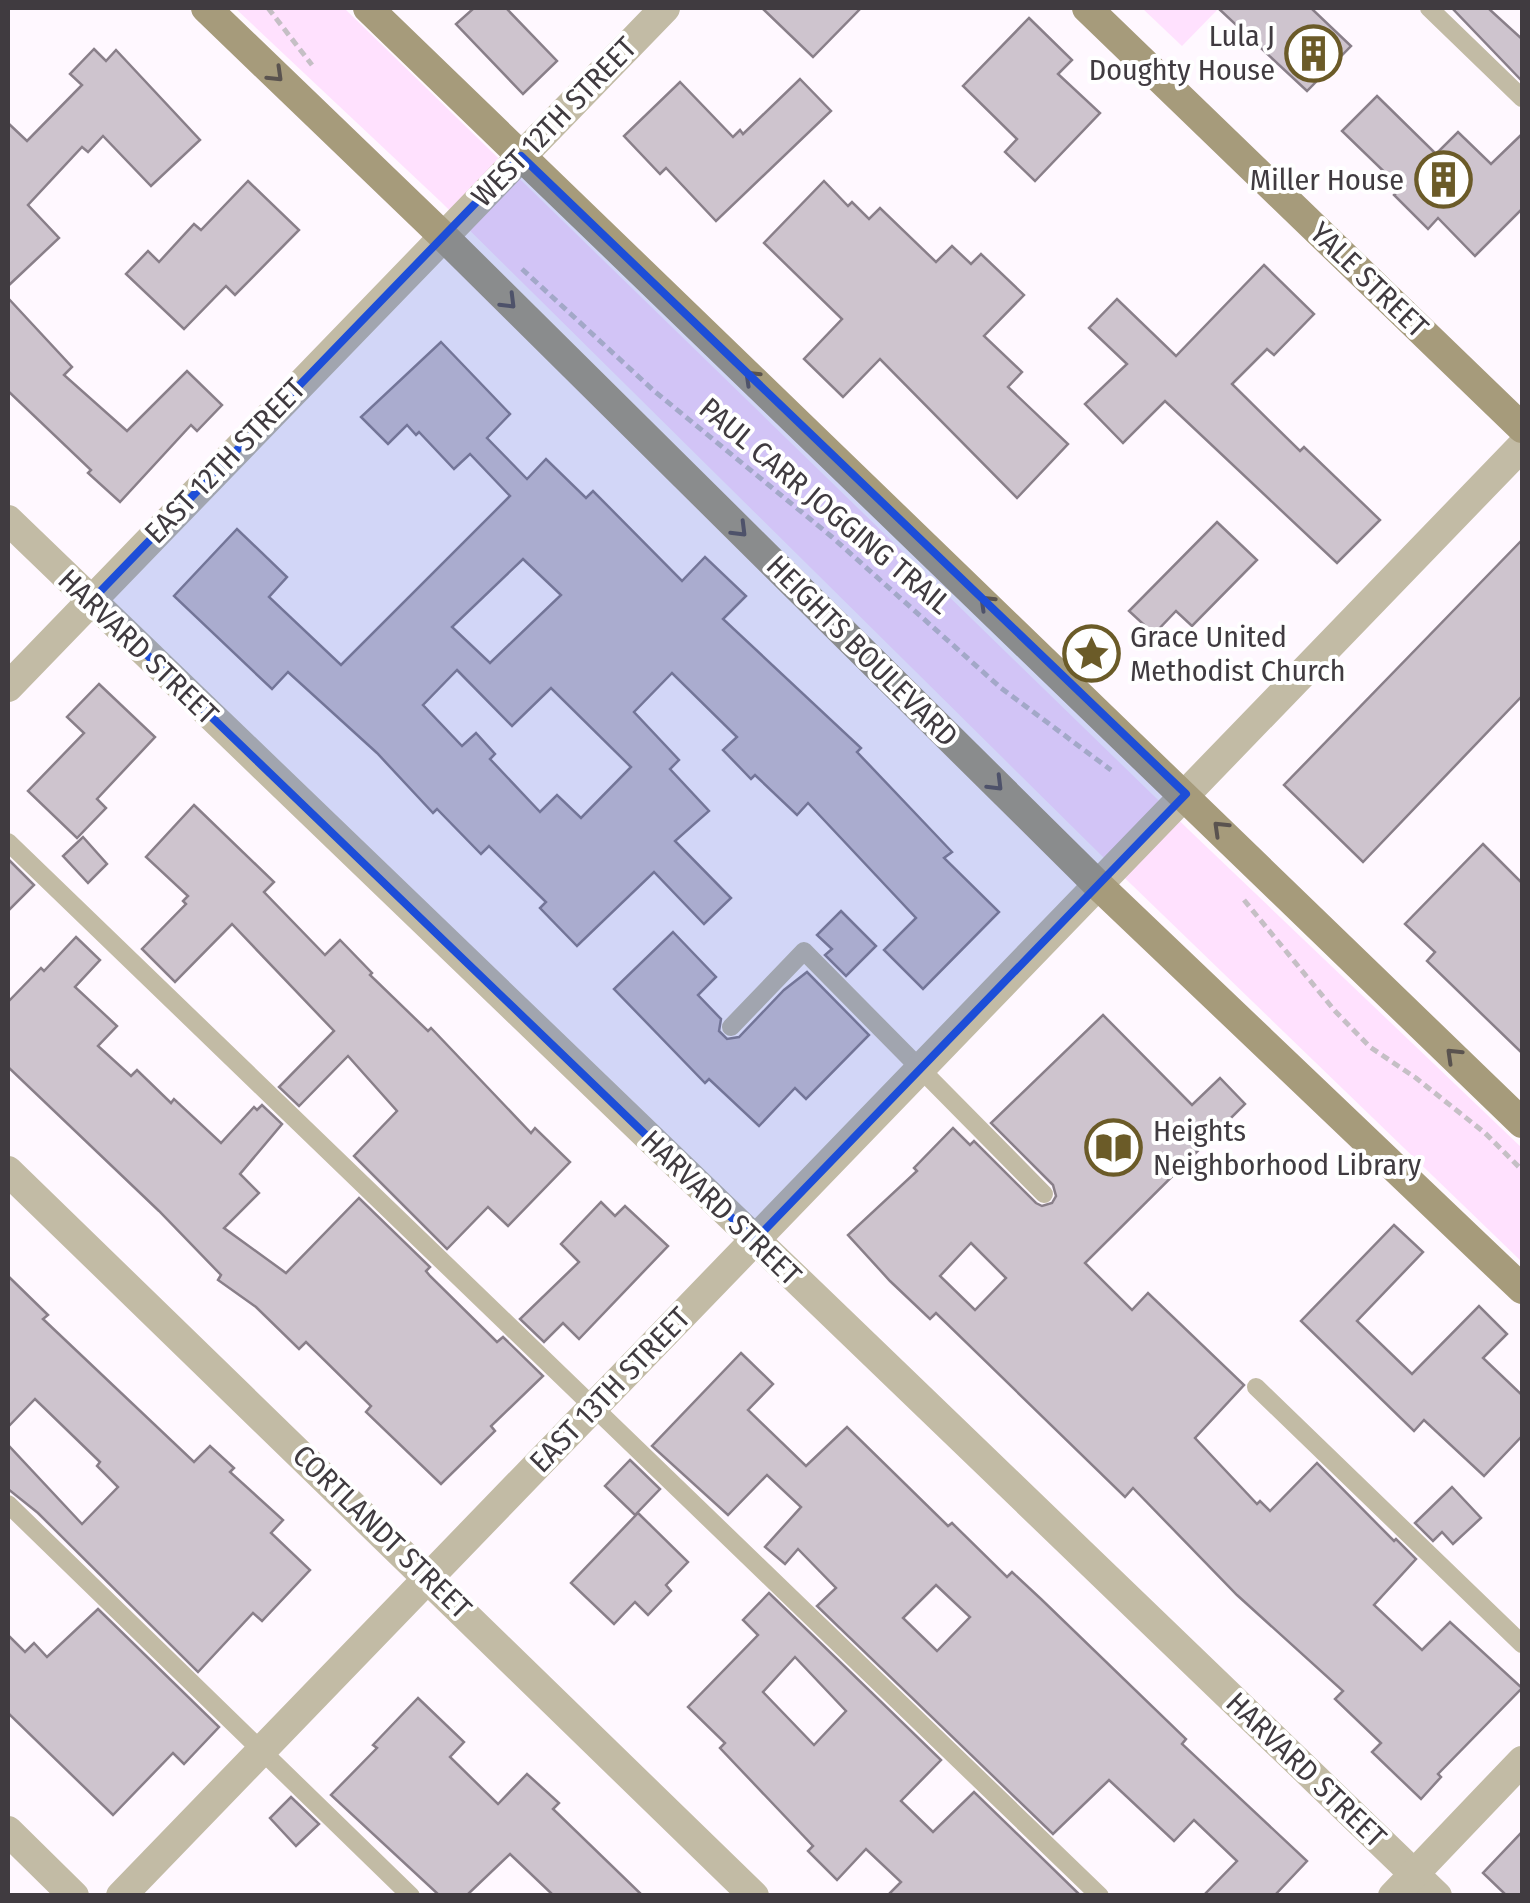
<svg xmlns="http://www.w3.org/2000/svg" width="1530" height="1903" font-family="'Fira Sans Condensed',sans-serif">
<rect width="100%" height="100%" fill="#fff8ff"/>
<g fill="#ffe1fe">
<path d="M235,8h109l846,823 332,317v114l-420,-406 -662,-655z"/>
<path d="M1142,8h77l-37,38z"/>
</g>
<g fill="#cec4ce" stroke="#897f89" stroke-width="2.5" fill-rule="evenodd">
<path d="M474,8h32l51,53 -34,33 -67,-70z"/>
<path d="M762,8h99l-48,49z"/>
<path d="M1218,8h93l40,38 -44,45z"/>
<path d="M1452,8h36l34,31v42z"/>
<path d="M1029,18l43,42 -14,14 42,39 -65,68 -30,-29 12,-13 -54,-53z"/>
<path d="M94,49l12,12 10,-11 84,90 -49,46 -48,-50 -15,16 -6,-5 -54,58 31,33 -51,48v-163l19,18 55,-56 -12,-11z"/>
<path d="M800,79l31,32 -115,110 -50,-53 -6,6 -36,-38 56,-54 53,55 7,-7 3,4z"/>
<path d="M1377,96l59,58 22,-22 33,32 31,-30v75l-47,47 -37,-38 -10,11 -34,-34 7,-7 -59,-57z"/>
<path d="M248,181l51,49 -64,65 -9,-9 -42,43 -58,-55 22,-23 11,11 35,-38 7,6z"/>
<path d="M824,181l24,25 4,-4 17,17 11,-11 56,54 16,-16 19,18 10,-10 43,41 -40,41 38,36 -14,15 60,57 -51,54 -137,-139 -37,38 -39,-38 38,-40 -78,-76z"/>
<path d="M1264,265l50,49 -40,41 -7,-6 -35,35 68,67 4,-4 76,73 -43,43 -172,-162 -42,42 -38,-39 42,-40 -38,-36 28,-29 59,57z"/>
<path d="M8,298l64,69 -8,8 63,56 60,-60 35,34 -25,26 -6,-6 -71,77 -32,-29 3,-3 -83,-79z"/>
<path d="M441,342l69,72 -23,24 40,41 19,-20 40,39 7,-7 89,90 23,-24 41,39 -23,23 138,129 -4,4 95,100 -8,6 55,54 -76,77 -39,-39 32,-32 -108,-115 -11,12 -42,-40 -4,4 -28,-29 14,-13 -65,-64 -38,39 45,48 -9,9 39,42 -34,30 56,57 -27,26 -50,-52 -77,74 -37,-38 6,-6 -57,-56 -8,8 -44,-45 -4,4 -56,-60 -89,-81 -16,17 -98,-93 63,-67 50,48 -18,20 72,68 169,-169 -40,-42 -16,15 -35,-37 -3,3 -9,-10 -19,19 -27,-27zM523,559l38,36 -71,68 -38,-36zM457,670l55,56 39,-38 80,79 -50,51 -24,-23 -17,17 -50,-53 5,-5 -19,-21 -14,13 -39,-41z"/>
<path d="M1217,522l40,38 -65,66 -16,-15 -22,23 -25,-23z"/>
<path d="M1522,540v156l-159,166 -79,-77z"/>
<path d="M99,684l56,53 -58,62 9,9 -29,30 -49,-47 56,-58 -17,-16z"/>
<path d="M194,805l80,77 -10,10 61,63 15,-15 32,33 -2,2 58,56 3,-3 100,105 4,-5 35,34 -62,64 -20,-19 -41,42 -93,-93 43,-45 -49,-55 -49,50 -20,-19 55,-56 -102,-107 -57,58 -33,-33 44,-45 -3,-3 5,-5 -42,-39z"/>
<path d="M83,837l24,27 -19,19 -25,-27z"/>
<path d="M1483,844l39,39v170l-95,-92 8,-9 -30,-28z"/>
<path d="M8,859l26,26 -26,26z"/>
<path d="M841,911l35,35 -30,30 -21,-21 7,-6 -15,-14z"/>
<path d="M673,932l43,45 -18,18 23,24 -2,12 8,8 12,-2 45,-47 23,-18 62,63 -63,64 -11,-11 -36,38 -50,-47 -4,4 -91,-94z"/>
<path d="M76,937l24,23 -25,27 42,39 -19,20 33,30 6,-6 34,33 3,-4 47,44 33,-36 3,3 5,-5 20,19 -42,50 19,19 -35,35 62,45 73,-75 71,69 -4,4 4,5 67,66 6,-5 40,39 -52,50 4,5 -54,53 -75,-72 5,-6 -65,-64 -7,7 -43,-42 -38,-27 3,-5 -62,-64 -151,-144v-65l33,-34 3,3z"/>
<path d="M1103,1015l89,90 28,-27 25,26 -160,159 47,47 16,-17 96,92 -49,53 62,66 3,-3 10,10 47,-48 77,78 2,-2 20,20 -42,46 48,45 28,-28 72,66 -84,86 3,3 -20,22 -49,-47 9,-9 -46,-44 8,-8 -106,-96 -104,-107 -8,9 -189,-184 -6,6 -40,-38 -42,-46 69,-64 -3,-3 39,-40 17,17 4,-4 62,62 6,3 10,-3 4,-7 -3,-11 -62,-62zM971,1243l35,35 -31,32 -35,-34z"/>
<path d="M601,1202l14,14 10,-10 43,40 -89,93 -16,-16 -19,19 -24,-23 59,-57 -18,-18z"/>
<path d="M1394,1225l29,27 -66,69 55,53 67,-68 28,28 -24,24 39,37v41l-38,40 -60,-56 -10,11 -113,-110z"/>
<path d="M8,1276l40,39 -5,4 151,143 16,-16 24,22 -4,4 53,48 -12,13 39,37 -48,51 -9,-8 -55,59 -160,-159 -30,-24v-44l74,79 36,-37 -21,-21 3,-4 -65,-63 -27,28z"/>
<path d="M741,1353l32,31 -25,26 58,56 41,-39 101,99 4,-3 55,54 5,-5 29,27 145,140 -4,5 125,117 -33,35h-71l34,-35 -43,-41 -20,21 -65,-61 -56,54 -236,-228 19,-18 -38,-39 -13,15 -20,-17 36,-40 -34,-32 -39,40 -76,-69zM936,1585l34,32 -33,34 -34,-33z"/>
<path d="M630,1460l30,29 -25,26 -30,-29z"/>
<path d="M1452,1487l29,31 -28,26 -11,-12 -9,9 -18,-18z"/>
<path d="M638,1513l50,49 -22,23 5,6 -23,24 -13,-13 -21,22 -43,-41z"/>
<path d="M769,1593l172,167 -40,41 32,31 41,-40 107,104h-194l14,-14 -35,-33 -29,31 -29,-29 5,-5 -93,-98 5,-5 -37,-36 70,-72 -15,-15zM795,1657l51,54 -32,34 -51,-53z"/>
<path d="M98,1609l121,118 -35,37 -11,-11 -60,62 -105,-102v-78l17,17 9,-9 13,14z"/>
<path d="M418,1698l46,44 -14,15 48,47 29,-30 32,29 -6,6 90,87h-89l-44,-42 -44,42h-26l-109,-101 46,-47 -4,-3z"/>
<path d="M291,1797l28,27 -23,22 -26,-28z"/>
<path d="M1522,1832v64h-15l-24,-23z"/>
</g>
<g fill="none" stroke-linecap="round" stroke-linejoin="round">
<g stroke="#c5bfc5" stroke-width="5" stroke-dasharray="8 5" stroke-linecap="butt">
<path d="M268,8l44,57"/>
<path d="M522,269l131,121 179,147 169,151 110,82"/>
<path d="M1244,900l91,111 35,36 46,31 69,55 37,37"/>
</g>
<g stroke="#c2bba5" stroke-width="18">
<path d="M1429,8l93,90"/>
<path d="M8,842l1092,1054"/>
<path d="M731,1027l73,-76 240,243"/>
<path d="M1256,1387l266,257"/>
<path d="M8,1504l403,392"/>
</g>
<g stroke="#c2bba5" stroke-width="30">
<path d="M8,520l1429,1376"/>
<path d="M8,687l657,-679"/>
<path d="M8,1171l746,725"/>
<path d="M8,1831l66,65"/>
<path d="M121,1896l1401,-1450"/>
</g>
<path stroke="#c2bba5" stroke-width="30" d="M1393,1896l129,-135"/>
<g stroke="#a69b7b" stroke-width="30">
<path d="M206,8l237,228 655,649 424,404"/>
<path d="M368,8l1154,1115"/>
<path d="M1087,8l435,420"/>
</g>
</g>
<defs><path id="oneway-chevron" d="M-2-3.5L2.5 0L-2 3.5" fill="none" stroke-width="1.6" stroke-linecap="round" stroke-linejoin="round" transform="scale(2.5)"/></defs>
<g stroke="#5a534f">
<use href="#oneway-chevron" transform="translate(276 75) rotate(44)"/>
<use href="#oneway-chevron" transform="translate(509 302) rotate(45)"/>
<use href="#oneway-chevron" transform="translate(751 377) rotate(-136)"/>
<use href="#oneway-chevron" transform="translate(740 530) rotate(45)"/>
<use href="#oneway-chevron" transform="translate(986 602) rotate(-136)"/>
<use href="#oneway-chevron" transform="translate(996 784) rotate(45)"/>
<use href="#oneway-chevron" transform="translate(1220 828) rotate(-136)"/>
<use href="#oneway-chevron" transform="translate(1453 1055) rotate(-136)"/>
</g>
<path fill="#1d4ed8" fill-opacity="0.2" stroke="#1d4ed8" stroke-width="8" stroke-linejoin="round" d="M521,156l665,638 -431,446 -664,-639z"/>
<defs>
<symbol id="building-ring" viewBox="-11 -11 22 22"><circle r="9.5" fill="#fff" stroke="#6b5b28" stroke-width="1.5"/><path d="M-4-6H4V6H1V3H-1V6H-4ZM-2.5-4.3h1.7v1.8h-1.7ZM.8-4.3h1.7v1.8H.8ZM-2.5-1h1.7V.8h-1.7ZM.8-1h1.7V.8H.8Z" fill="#6b5b28"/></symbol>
<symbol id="sight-ring" viewBox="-11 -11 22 22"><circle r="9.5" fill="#fff" stroke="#6b5b28" stroke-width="1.5"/><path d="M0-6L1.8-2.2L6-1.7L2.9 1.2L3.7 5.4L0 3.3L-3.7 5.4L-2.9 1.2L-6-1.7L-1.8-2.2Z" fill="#6b5b28"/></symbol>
<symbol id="library-ring" viewBox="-11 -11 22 22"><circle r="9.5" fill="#fff" stroke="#6b5b28" stroke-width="1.5"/><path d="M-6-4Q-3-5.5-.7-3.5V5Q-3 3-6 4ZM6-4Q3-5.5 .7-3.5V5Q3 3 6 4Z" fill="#6b5b28"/></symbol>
</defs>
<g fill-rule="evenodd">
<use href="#building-ring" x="1282" y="22" width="63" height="63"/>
<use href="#building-ring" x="1412" y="148" width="63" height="63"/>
<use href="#sight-ring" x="1060" y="622" width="63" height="63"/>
<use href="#library-ring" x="1082" y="1116" width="63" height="63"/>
</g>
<g text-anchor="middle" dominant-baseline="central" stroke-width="8" stroke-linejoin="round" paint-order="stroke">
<g font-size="30" fill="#403b40" stroke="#fff" text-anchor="end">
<text x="1275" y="36">Lula J<tspan x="1275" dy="34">Doughty House</tspan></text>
<text x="1404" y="180">Miller House</text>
<text x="1130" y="637" text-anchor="start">Grace United<tspan x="1130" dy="34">Methodist Church</tspan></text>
<text x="1153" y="1131" text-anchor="start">Heights<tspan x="1153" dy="34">Neighborhood Library</tspan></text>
</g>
<g font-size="30" fill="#403b40" stroke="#fff">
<text transform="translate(554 122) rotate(-46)">WEST 12TH STREET</text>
<text transform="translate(1369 280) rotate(44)">YALE STREET</text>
<text transform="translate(225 461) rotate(-46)">EAST 12TH STREET</text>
<text transform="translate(825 506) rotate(40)">PAUL CARR JOGGING TRAIL</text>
<text transform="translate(138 647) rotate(44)">HARVARD STREET</text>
<text transform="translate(862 651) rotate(45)">HEIGHTS BOULEVARD</text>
<text transform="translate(721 1208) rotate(44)">HARVARD STREET</text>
<text transform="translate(610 1390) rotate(-46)">EAST 13TH STREET</text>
<text transform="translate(382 1532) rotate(44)">CORTLANDT STREET</text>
<text transform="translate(1306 1770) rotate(44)">HARVARD STREET</text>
</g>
</g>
<rect width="1530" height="1903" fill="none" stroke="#403b40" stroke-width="20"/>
</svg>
